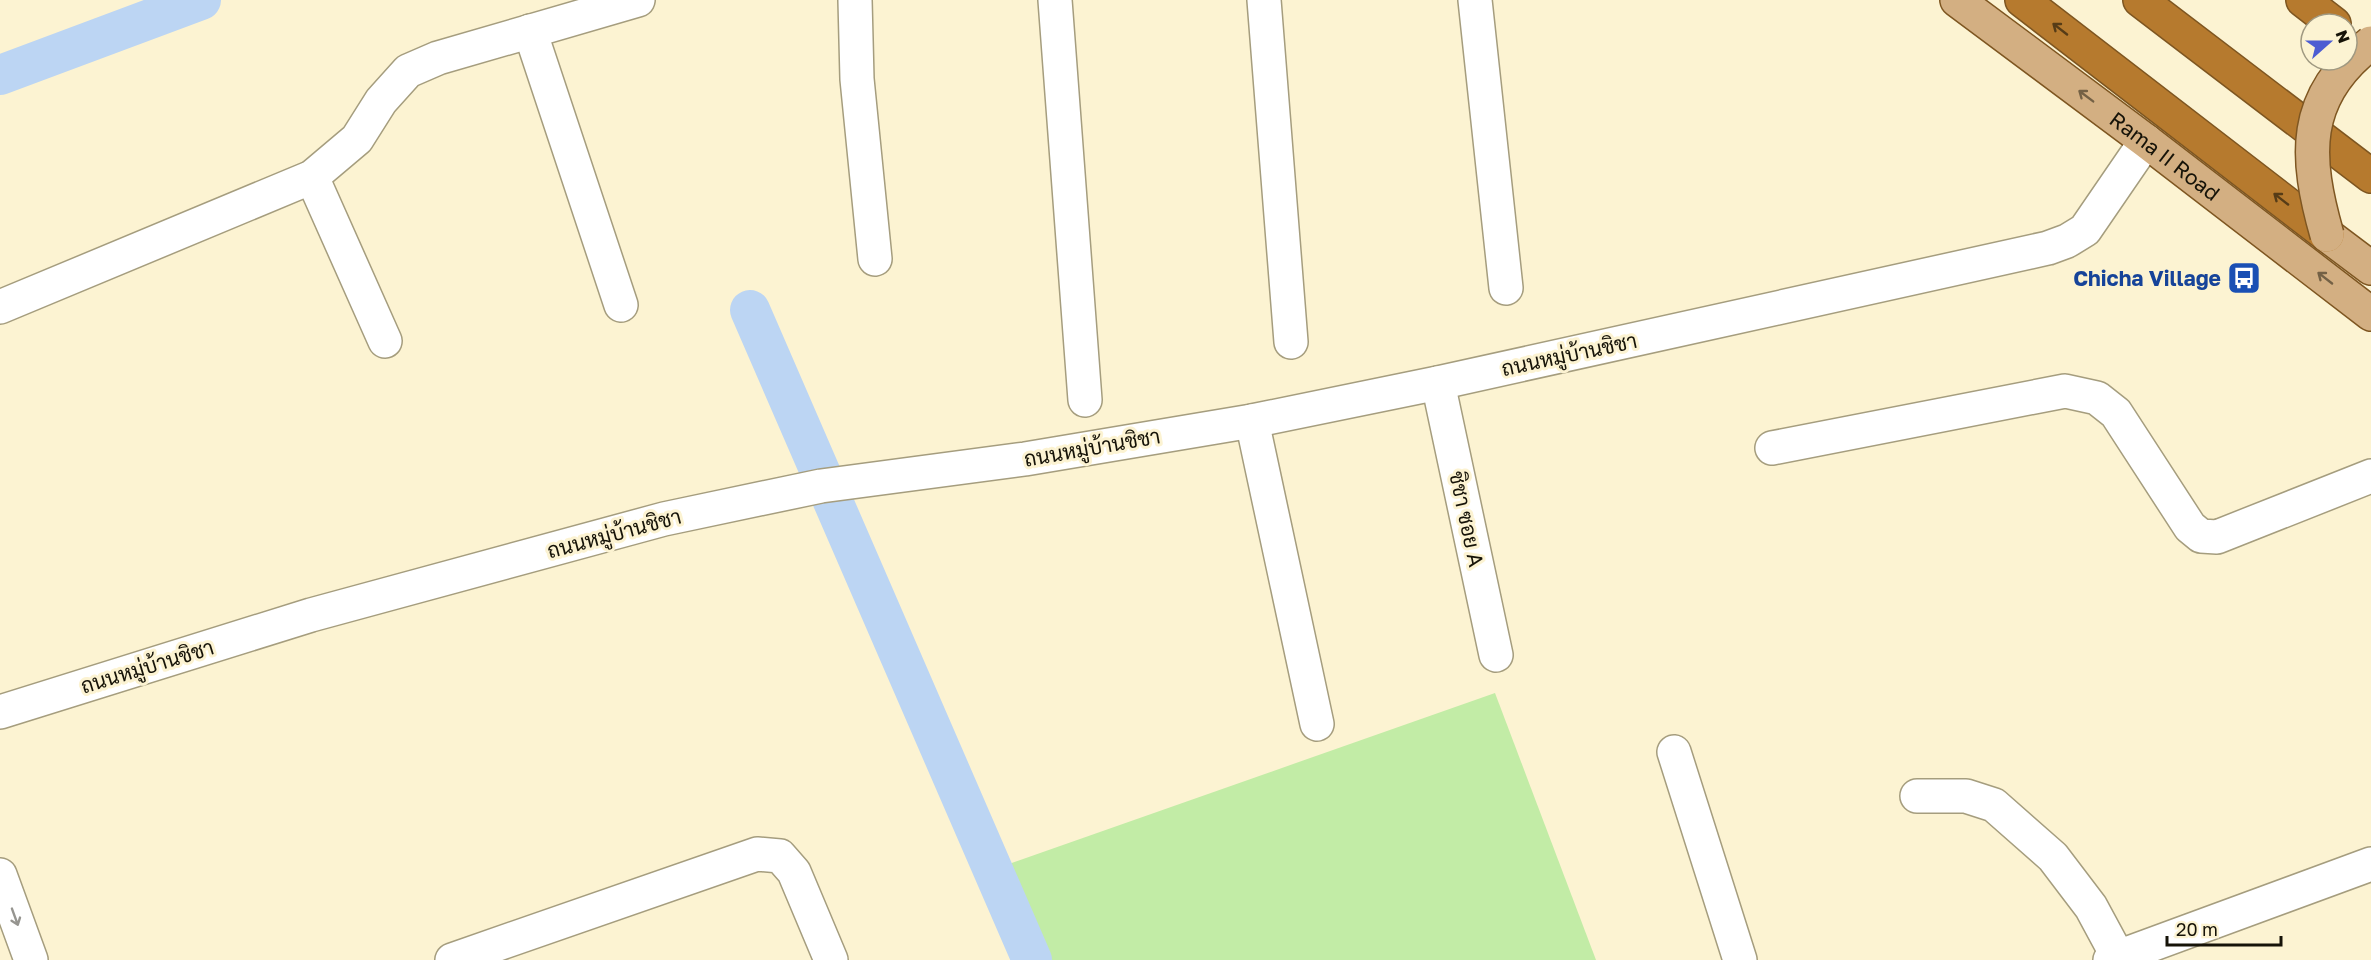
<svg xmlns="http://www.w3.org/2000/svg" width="2371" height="960" font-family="'Golos Text',Sarabun,sans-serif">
<rect width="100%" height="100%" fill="#fcf3d2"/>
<path fill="#c2eca6" d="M1495,693l101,267h-549l-41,-95z"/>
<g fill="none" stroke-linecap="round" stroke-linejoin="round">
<g stroke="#bcd5f3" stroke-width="40">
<path d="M0,75l201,-75"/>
<path d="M750,310l282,650"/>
</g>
<defs>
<g id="minor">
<path d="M855,0l2,79 18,180"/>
<path d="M1055,0l30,400"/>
<path d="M1264,0l27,342"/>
<path d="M1475,0l31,288"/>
<path d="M530,31l91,274"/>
<path d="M312,177l73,164"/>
<path d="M0,307l312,-130 45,-38 24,-38 27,-30 30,-13 200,-58"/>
<path d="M1438,383l58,272"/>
<path d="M1252,421l65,303"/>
<path d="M1772,448l293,-57 32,7 19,15 74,114 11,9 16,1 154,-61"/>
<path d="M0,712l311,-97 353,-96 157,-33 204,-27 227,-38 186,-38 610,-135 19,-7 18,-11 61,-89"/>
<path d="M1674,752l66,208"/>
<path d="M1917,796h49l28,9 59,52 38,50 27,50"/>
<path d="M0,875l31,85"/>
<path d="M452,960l305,-106 23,2 14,16 37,88"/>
<path d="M2110,960l261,-96"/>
</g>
<g id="major">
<path id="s1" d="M1957,0l189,141 225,173"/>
<path d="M2327,235l44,33"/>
</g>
<g id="highway">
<path d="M2022,0l305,235"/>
<path d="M2140,0l231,176"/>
<path d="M2303,0l31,24"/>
</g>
</defs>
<use href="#minor" stroke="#a59d7e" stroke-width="36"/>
<use href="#major" stroke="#7e5621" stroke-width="36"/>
<use href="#highway" stroke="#7e5621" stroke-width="36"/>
<use href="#minor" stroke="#fff" stroke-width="33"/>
<use href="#major" stroke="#d3af82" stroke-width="33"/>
<use href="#highway" stroke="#b67a2e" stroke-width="33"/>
<defs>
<path id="major-bridge" d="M2327,235c-22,-77 -27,-138 44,-192"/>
</defs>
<use href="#major-bridge" stroke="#7e5621" stroke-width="36" stroke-linecap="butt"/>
<use href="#major-bridge" stroke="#d3af82" stroke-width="33"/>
</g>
<defs><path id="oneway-shaft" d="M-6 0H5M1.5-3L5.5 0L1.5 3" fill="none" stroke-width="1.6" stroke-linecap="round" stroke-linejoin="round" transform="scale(1.5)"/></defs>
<g stroke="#563c17">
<use href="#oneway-shaft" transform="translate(2060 29) rotate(-142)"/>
<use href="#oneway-shaft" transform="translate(2281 199) rotate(-142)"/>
</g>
<g stroke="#746145">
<use href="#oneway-shaft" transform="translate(2086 96) rotate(-143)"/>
<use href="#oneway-shaft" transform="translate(2325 278) rotate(-142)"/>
</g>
<use stroke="#969590" href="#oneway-shaft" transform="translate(15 917) rotate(70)"/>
<defs>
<symbol id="bus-square" viewBox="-11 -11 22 22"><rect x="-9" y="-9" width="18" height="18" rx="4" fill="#1a4fb4" stroke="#fcf3d2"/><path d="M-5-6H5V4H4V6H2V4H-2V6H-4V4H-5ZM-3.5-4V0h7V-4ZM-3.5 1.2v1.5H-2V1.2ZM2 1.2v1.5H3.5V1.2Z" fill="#fff"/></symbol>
</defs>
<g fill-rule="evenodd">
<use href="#bus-square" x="2225" y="259" width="38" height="38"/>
</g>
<g text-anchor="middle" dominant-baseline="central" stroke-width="6" stroke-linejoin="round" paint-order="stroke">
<g font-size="21" fill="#161308" stroke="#fcf3d2">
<text stroke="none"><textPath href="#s1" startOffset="260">Rama II Road</textPath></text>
<text transform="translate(1569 354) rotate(-12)">ถนนหมู่บ้านชิชา</text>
<text transform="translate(1092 447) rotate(-10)">ถนนหมู่บ้านชิชา</text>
<text transform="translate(1467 519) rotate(78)">ชิชา ซอย A</text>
<text transform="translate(614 533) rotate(-15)">ถนนหมู่บ้านชิชา</text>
<text transform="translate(147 666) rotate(-17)">ถนนหมู่บ้านชิชา</text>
</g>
<g font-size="21" font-weight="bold" fill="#164399" stroke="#fcf3d2" text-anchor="end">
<text x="2221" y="278">Chicha Village</text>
</g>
</g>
<g transform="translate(2329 42) rotate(69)"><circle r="28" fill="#fcf3d2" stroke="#a09981" stroke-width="1.5"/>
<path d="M0-4.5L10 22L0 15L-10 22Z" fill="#4d5dd2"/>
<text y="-9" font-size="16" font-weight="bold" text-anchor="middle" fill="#161308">N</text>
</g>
<path d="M2167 936v9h114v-9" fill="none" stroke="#161308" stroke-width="3"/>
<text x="2176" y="936" font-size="18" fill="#161308" stroke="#fcf3d2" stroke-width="4.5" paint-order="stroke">20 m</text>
</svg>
